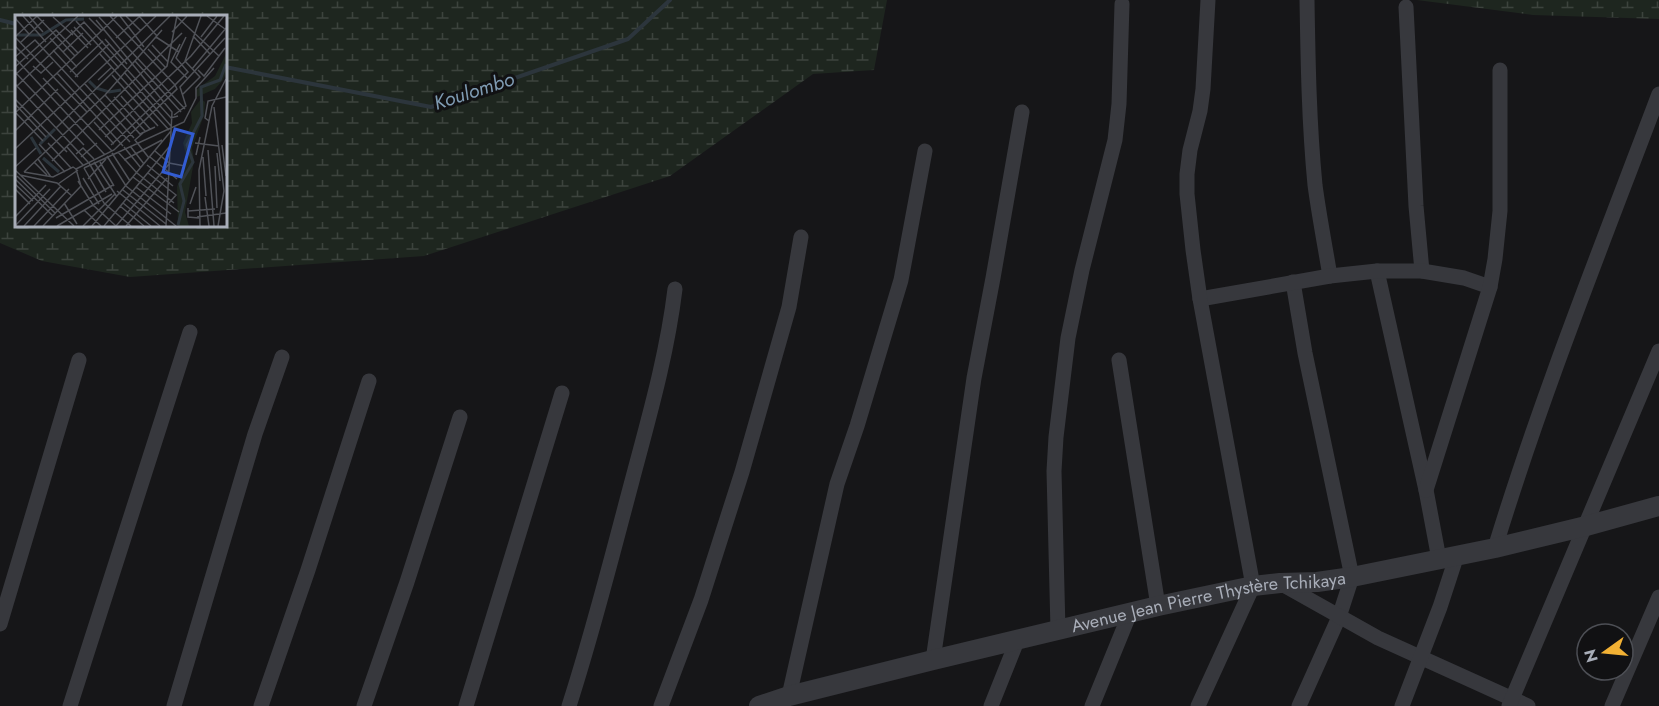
<svg xmlns="http://www.w3.org/2000/svg" width="1659" height="706" font-family="Jost,sans-serif">
<defs>
<pattern id="wetland-marsh" width="20" height="14" patternUnits="userSpaceOnUse" patternTransform="scale(1.5)"><rect width="20" height="14" fill="#1e261f"/><path d="M1 5h8M5 5V1M11 12h8M15 12V8" fill="none" stroke="#3c433d"/></pattern>
</defs>
<rect width="100%" height="100%" fill="#161618"/>
<g fill="url(#wetland-marsh)" fill-rule="evenodd">
<path d="M0,0h887l-13,70 -61,4 -143,102 -246,80 -294,21 -88,-16 -42,-18zM225,16v209h-209v-209z"/>
<path d="M1417,0h242v19l-126,-4z"/>
</g>
<g fill="none" stroke-linecap="round" stroke-linejoin="round">
<g stroke="#2c353c" stroke-width="4">
<path d="M0,20l16,4"/>
<path d="M225,67l206,40 197,-68 42,-39"/>
</g>
<g stroke="#37383d" stroke-width="15">
<path d="M1307,0c1,62 2,123 8,185 4,30 10,61 15,91"/>
<path d="M1406,7l10,199 6,65"/>
<path d="M1377,271l49,219 13,69"/>
<path d="M1293,282l12,71 47,224 -13,40 -40,89"/>
<path d="M1200,299l130,-23 47,-5h45l42,7 26,9"/>
<path d="M1119,360l39,246"/>
<path d="M1426,490l64,-203 5,-28 5,-48v-141"/>
<path d="M1495,548c47,-154 107,-303 164,-454"/>
<path d="M1280,583l98,55 150,68"/>
<path d="M0,624l79,-264"/>
<path d="M1058,630l-4,-159 2,-34 12,-99 14,-68 33,-130 4,-36 3,-100"/>
<path d="M933,660l41,-282 19,-100 29,-166"/>
<path d="M789,696l48,-212 20,-58 44,-146 24,-129"/>
<path d="M70,706l120,-374"/>
<path d="M174,706l81,-272 27,-77"/>
<path d="M261,706l47,-136 61,-189"/>
<path d="M364,706l43,-124 53,-165"/>
<path d="M466,706l96,-313"/>
<path d="M569,706c24,-74 43,-150 63,-225 17,-64 35,-126 43,-192"/>
<path d="M661,706l40,-106 41,-128 47,-165 12,-70"/>
<path d="M991,706l26,-65"/>
<path d="M1092,706l38,-93"/>
<path d="M1198,706l55,-120 -53,-287 -7,-49 -6,-56v-20l3,-24 10,-39 3,-22 5,-89"/>
<path d="M1402,706l38,-99 17,-52"/>
<path d="M1509,706l150,-355"/>
<path d="M1612,706l47,-109"/>
</g>
<path stroke="#37383d" stroke-width="20" id="s1" d="M759,706l30,-10 144,-36 225,-54 95,-20 27,-3 37,-1 35,-5 143,-29 91,-22 73,-20"/>
</g>
<g text-anchor="middle" dominant-baseline="central" stroke-width="6" stroke-linejoin="round" paint-order="stroke">
<g font-size="18" fill="#a8adb8" stroke="#111113">
<text stroke="none"><textPath href="#s1" startOffset="462">Avenue Jean Pierre Thystère Tchikaya</textPath></text>
</g>
<g font-size="20" font-style="italic" fill="#7f9bb3" stroke="#111113">
<text transform="translate(474 91) rotate(-18)">Koulombo</text>
</g>
</g>
<g transform="translate(15 15)">
<rect width="212" height="212" fill="#161618"/>
<path d="M211,39v19l-3,7 -8,9 -18,8 -1,-7 19,-14zM186,84l4,3 -1,13 -12,33 2,13 -9,51 4,14h-11l-1,-39 10,-29 -4,-15 9,-20 -1,-11z" fill="#1e261f"/>
<path fill="none" stroke="#2c353c" stroke-width="3" d="M2,20h25l24,-15 18,-1M74,66l7,7 13,4 12,-2M16,122l10,17M25,129l15,-15M28,143l16,14M163,210l6,-24 -4,-17 13,-22 -6,-17 15,-29 -1,-29 19,-7 6,-16"/>
<path fill="none" stroke="#505258" stroke-width="1.5" d="M8,1l23,26M14,1l14,16M95,1l65,69 -64,60M105,1l24,31M111,1l15,15M124,1l18,20M161,1l43,40M192,1l18,13M38,2l20,18M84,2l86,92M0,3l14,16M74,3l13,13M81,5l76,92 -6,114M61,6l43,47M59,12l17,18M56,15l17,18M157,17l15,-16M178,21l17,18M0,22l72,75M0,22l22,-21 38,40M141,22l23,15M186,22l16,-21M35,23l27,29M101,23l24,-22M90,24l22,25M5,28l24,-23M165,29l-9,18 16,16M137,30l16,17M0,31l13,13M133,34l17,18M38,35l25,27M48,37l20,-19M84,38l17,19M0,42l20,-17 95,102M0,43l90,97M120,46l46,51M18,51l8,7 12,-11M0,52l41,-37 22,23M177,54l34,-41M183,55l6,6 21,-28M0,57l69,73M55,57l33,-31M101,57l53,58M109,57l47,54M42,58l66,73M0,60l63,-59M97,60l46,51M60,62l34,-33M28,63l69,73M83,65l14,-13M69,68l50,55M0,69l73,78M2,71l67,-64 87,96 7,-2M168,79l17,-17 -15,-16 16,-45M90,80l35,39 15,-7M106,81l29,33M99,82l31,34M0,84l52,53M0,89l31,33M199,92l10,84 -6,35M0,97l28,29M0,98l102,-97M159,100l12,-9 -6,-19 45,-49M194,106l-4,-3 3,-17 18,-4M79,107l20,22M41,113l114,-112M84,115l68,-64 10,-50M0,116l43,-42M128,118l-8,7 14,18M90,122l86,-81 33,-40M33,128l23,25M180,128l24,3M24,129l26,28M207,130l4,31M115,131l14,18M52,132l16,18M109,132l17,21M0,134l141,-133M193,135l6,76M140,136l14,12 16,3M103,137l19,21 37,30M97,138l18,28M202,138l3,28M61,139l7,-6 11,11M181,140l4,-18M92,141l19,30 50,40M66,142l16,-14M135,142l27,22M188,142l3,39M23,144l13,18M109,145l38,-20M37,146l130,-128M19,147l13,13M79,147l23,35M85,147l14,24M74,148l17,29M132,150l26,21M200,151l2,42M0,152l21,-19M69,153l100,-46 12,-24v-10l18,-20M69,153l20,35 27,23M61,154l38,-19 63,-61 -2,-4 13,-13 -12,-14 10,-21M0,155l59,56M9,157l81,-77 57,-65M9,157l29,5 20,-10 3,2M133,158l28,22 -7,8M5,160l37,8 15,13M2,161l38,37M118,162l46,35M68,163l16,26M0,164l38,37M73,164l18,-20M63,166l15,24 23,21M0,169l18,17M43,169l20,-14M121,172l35,27M0,174l15,15M108,175l43,34M102,176l43,35M190,182l4,29M49,188l13,21M108,188l28,23M175,189l6,-17M105,191l24,20M173,193v9l11,1M69,195l17,16M173,196l27,-2M0,202l31,-32M182,202l29,-4M41,203l57,-33M0,211l35,-37M9,211l37,-40M19,211l35,-37M28,211l38,-40 -5,-17M42,211l55,-32M68,211l32,-32M77,211l79,-95M89,211l65,-79M101,211l53,-62M111,211l41,-48M185,211l-1,-56 13,-64 14,-27"/>
<path fill="#325cd3" fill-opacity="0.15" stroke="#325cd3" stroke-width="3" d="M160,114l18,5 -12,43 -18,-5z"/>
<rect width="212" height="212" fill="none" stroke="#a8adb8" stroke-width="3"/>
</g>
<g transform="translate(1605 652) rotate(255)"><circle r="28" fill="#111113" stroke="#4d4f55" stroke-width="1.5"/>
<path d="M0-4.5L10 22L0 15L-10 22Z" fill="#f2b134"/>
<text y="-9" font-size="16" font-weight="bold" text-anchor="middle" fill="#a8adb8">N</text>
</g>
</svg>
